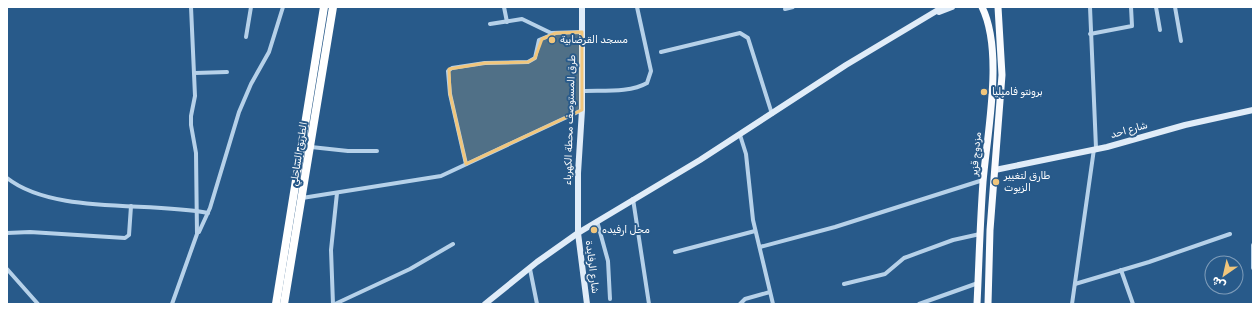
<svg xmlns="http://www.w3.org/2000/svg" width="1260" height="311" font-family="Rubik,Vazirmatn,sans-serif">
<rect width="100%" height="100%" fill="#285a8a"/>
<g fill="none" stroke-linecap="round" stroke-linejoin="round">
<g stroke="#b6d1e9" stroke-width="4">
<path d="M504,7l3,15"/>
<path d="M1090,7l6,141"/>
<path d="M1156,7l4,23"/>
<path d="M1175,7l6,34"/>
<path d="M785,9l8,-2"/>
<path d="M490,24l32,-5 29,14 31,-1"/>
<path d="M1090,34l42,-8 -1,-19"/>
<path d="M246,37l5,-30"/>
<path d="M661,52l79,-19 8,5 24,76"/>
<path d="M195,73l32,-1"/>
<path d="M582,91c20,-1 48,2 65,-8l4,-12 -14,-64"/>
<path d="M740,135l6,19 7,66 20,84"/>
<path d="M311,147l37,4h29"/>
<path d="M466,164l-16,-70 -2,-23 4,-3 33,-5 43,-1 7,-4 4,-18 17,-7"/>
<path d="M7,178c47,37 142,23 201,35"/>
<path d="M302,198l139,-22 141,-66"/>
<path d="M633,199l16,105"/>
<path d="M597,221l11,40 2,38"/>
<path d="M199,232l11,-24 29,-96 12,-28 18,-32 14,-45"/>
<path d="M7,233l23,-1 95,6 4,-3 2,-29"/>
<path d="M1253,245v23"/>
<path d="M760,247l75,-20 148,-47"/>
<path d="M675,252l80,-21"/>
<path d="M7,269l31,35"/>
<path d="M530,269l7,35"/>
<path d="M1121,270l12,34"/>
<path d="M844,284l41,-10 19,-16 49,-18 27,-6"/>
<path d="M1075,284l74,-22 81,-28"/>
<path d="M172,304l25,-70 -1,-81 -5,-28v-9l4,-20 -4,-89"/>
<path d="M333,304l-2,-54 6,-57"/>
<path d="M335,304l75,-35 43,-25"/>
<path d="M740,304l5,-5 25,-7"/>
<path d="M919,304l59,-21"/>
<path d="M1072,304l22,-155"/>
</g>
<g stroke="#e0ecf8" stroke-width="6">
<path d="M582,7v103l-4,63v60l9,71"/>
<path d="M939,12l13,-5"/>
<path d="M995,170l112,-23 78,-22 68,-15"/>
<path d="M485,304l52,-42 41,-29 122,-73 146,-95 97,-58"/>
</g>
<g stroke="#f9fbfe" stroke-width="7">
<path d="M977,304c2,-41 3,-81 6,-122 4,-49 21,-130 -1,-175"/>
<path d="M988,304l2,-74 12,-155 -4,-68"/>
</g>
<g stroke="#fff" stroke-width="8">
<path d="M276,304l48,-297"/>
<path d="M284,304l49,-297"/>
</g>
</g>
<path fill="#f1c67c" fill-opacity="0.2" stroke="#f1c67c" stroke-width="3" stroke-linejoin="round" d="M582,32v78l-116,54 -16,-70 -1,-25 36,-6 43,-1 7,-4 7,-19 14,-6z"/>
<g fill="#f1c67c" stroke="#285a8a" stroke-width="1.5">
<circle cx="552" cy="40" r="4"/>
<circle cx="984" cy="92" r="4"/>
<circle cx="996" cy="182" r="4"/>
<circle cx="594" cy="230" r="4"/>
</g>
<g text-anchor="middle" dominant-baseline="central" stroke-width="4" stroke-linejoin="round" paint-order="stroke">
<g font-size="10" fill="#fff" stroke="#285a8a" text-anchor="start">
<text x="560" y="40">مسجد القرضابية</text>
<text x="992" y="92">برونتو فاميليا</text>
<text x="1004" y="176">طارق لتغيير<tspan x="1004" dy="12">الزيوت</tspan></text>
<text x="602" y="230">محل ارفيده</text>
</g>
<g font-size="10" fill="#fff" stroke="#285a8a">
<text transform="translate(570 120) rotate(-88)">طرق المستوصف محطة الكهرباء</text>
<text transform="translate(1129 130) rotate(-16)">شارع احد</text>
<text transform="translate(299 154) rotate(-81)">الطريق الساحلي</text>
<text transform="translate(976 154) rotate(-85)">مزدوج قزير</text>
<text transform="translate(592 267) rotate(83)">شارع الرفايدة</text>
</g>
</g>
<rect width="1260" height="311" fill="none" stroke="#ffffff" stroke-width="16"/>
<g transform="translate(1224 275) rotate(214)"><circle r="19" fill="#285a8a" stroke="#7e9cb9"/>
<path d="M0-3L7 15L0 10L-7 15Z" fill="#f1c67c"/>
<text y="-6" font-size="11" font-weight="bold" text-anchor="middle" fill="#ffffff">ش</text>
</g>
</svg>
